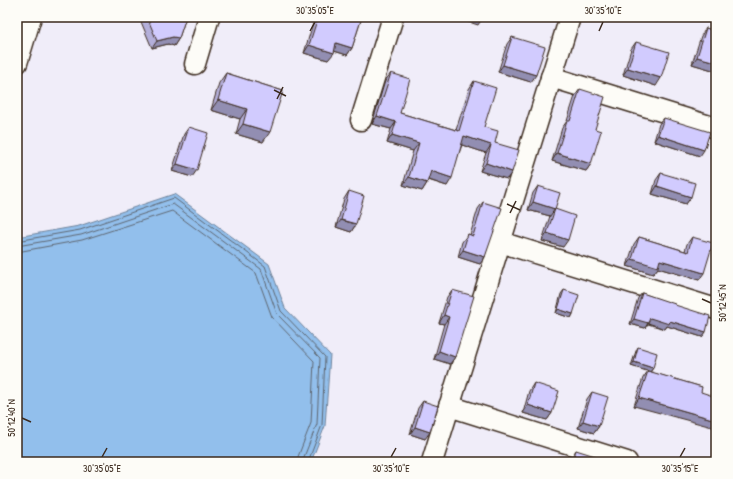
<svg xmlns="http://www.w3.org/2000/svg" width="733" height="479" font-family="'Patrick Hand',sans-serif">
<rect width="100%" height="100%" fill="#f0edf9"/>
<filter id="ink" filterUnits="userSpaceOnUse"><feTurbulence type="fractalNoise" baseFrequency=".025" numOctaves="2"/><feDisplacementMap in="SourceGraphic" scale="8" xChannelSelector="R" yChannelSelector="G"/><feConvolveMatrix kernelMatrix="1 2 1 2 8 2 1 2 1" color-interpolation-filters="sRGB"/></filter>
<g filter="url(#ink)">
<path fill="#92bfec" stroke="#6f839a" d="M174,194l95,70 16,44 45,47 -5,71 -14,36h-294v-225l62,-11z"/>
<g fill="none" stroke-linecap="round" stroke-linejoin="round">
<g stroke="#5e6670" stroke-width="1">
<path d="M17,241l63,-11 94,-32 91,68 16,45 44,46 -3,68 -14,37"/>
<path d="M17,246l64,-11 92,-31 88,65 16,45 43,44 -3,66 -15,38"/>
<path d="M17,252l65,-12 90,-29 84,62 16,44 42,44 -3,62 -15,39"/>
</g>
<defs>
<g id="minor">
<path d="M17,63l14,-46"/>
<path d="M195,64l14,-47"/>
<path d="M551,77l165,51"/>
<path d="M361,120l32,-103"/>
<path d="M500,242l216,67"/>
<path d="M449,406l178,56"/>
<path d="M432,462l138,-445"/>
</g>
</defs>
<use href="#minor" stroke="#3b2a1e" stroke-width="23"/>
<use href="#minor" stroke="#fdfcf7" stroke-width="20"/>
</g>
<g fill="#b4afda" stroke="#3b2a1e">
<path d="M139,17h47l-7,21 -5,8 -6,-2 -16,4z"/>
<path d="M315,17h47l-10,31 -5,7 -13,-4 -6,9 -24,-7z"/>
<path d="M706,28l10,4v39l-24,-7 9,-28z"/>
<path d="M512,37l19,45 -33,-10 9,-28z"/>
<path d="M636,42l20,44 -33,-11 8,-26z"/>
<path d="M226,73l57,18 -20,51 -27,-8 4,-15 -29,-9 8,-27z"/>
<path d="M391,73l9,40 56,17 13,-41 5,-8 10,46 11,16 17,29 -5,7 -27,-8 6,-18 -24,-8 -15,41 -19,-6 -1,3 -5,8 -19,-6 10,-34 -26,-8 4,-14 -19,-5 13,-43z"/>
<path d="M580,89l15,40 -4,35 -5,7 -34,-10 10,-33 5,-7 8,-25z"/>
<path d="M664,118l36,38 -46,-15 5,-17z"/>
<path d="M189,127l3,50 -20,-6 12,-37z"/>
<path d="M661,173l30,24 -5,7 -34,-10 4,-14z"/>
<path d="M538,186l17,23 8,38 -21,-6 8,-25 -22,-6 5,-17z"/>
<path d="M349,191l7,33 -5,8 -15,-5 8,-28z"/>
<path d="M483,202l2,55 -5,7 -22,-7 4,-15 6,-8 2,1 8,-26z"/>
<path d="M639,237l46,14 2,-7 5,-7 7,43 -41,-12 -5,6 -26,-8 7,-22z"/>
<path d="M452,290l3,67 -5,7 -16,-5 10,-35 -5,-1 8,-26z"/>
<path d="M564,290l9,24 -2,4 -15,-5 5,-19z"/>
<path d="M642,293l33,12 31,27 -4,5 -35,-11 -2,3 -17,-5 -3,4 -15,-4 8,-26z"/>
<path d="M638,347l15,21 -3,4 52,15 -68,19 9,-28 5,-7 -17,-5 5,-15z"/>
<path d="M534,383l18,30 -5,7 -24,-7 6,-22z"/>
<path d="M592,392l7,34 -5,7 -16,-5 9,-29z"/>
<path d="M423,401l2,38 -15,-5 8,-26z"/>
<path d="M576,450l17,12h-23l1,-4z"/>
</g>
<g fill="#928eb2" stroke="#3b2a1e">
<path d="M454,17h29l-5,8z"/>
<path d="M173,37l6,1 -5,8 -6,-2 -16,4 5,-7z"/>
<path d="M336,43l16,5 -5,7 -16,-5z"/>
<path d="M309,45l25,8 -6,7 -24,-7z"/>
<path d="M697,57l19,5v9l-24,-7z"/>
<path d="M503,65l33,10 -5,7 -33,-10z"/>
<path d="M628,68l33,10 -5,8 -33,-11z"/>
<path d="M218,100l29,9 -7,10 -29,-9z"/>
<path d="M377,116l19,6 -5,7 -19,-5z"/>
<path d="M243,124l27,8 -7,10 -27,-8z"/>
<path d="M392,135l27,8 -6,8 -26,-8z"/>
<path d="M658,135l46,15 -4,6 -46,-15z"/>
<path d="M464,136l27,9 -5,8 -27,-9z"/>
<path d="M557,153l34,11 -5,7 -34,-10z"/>
<path d="M486,163l26,9 -5,7 -27,-8z"/>
<path d="M177,164l20,6 -5,7 -20,-6z"/>
<path d="M431,171l21,7 -5,8 -21,-7z"/>
<path d="M409,177l18,6 -5,8 -19,-6z"/>
<path d="M657,186l34,11 -5,7 -34,-10z"/>
<path d="M533,202l22,7 -5,7 -22,-6z"/>
<path d="M341,220l15,4 -5,8 -15,-5z"/>
<path d="M547,233l21,7 -5,7 -21,-6z"/>
<path d="M463,250l22,7 -5,7 -22,-7z"/>
<path d="M632,259l28,1 44,13 -5,7 -41,-12 -5,6 -26,-8z"/>
<path d="M558,309l15,5 -2,4 -15,-5z"/>
<path d="M444,315l5,2 -5,7 -5,-1z"/>
<path d="M650,318l20,3 36,11 -4,5 -35,-11 -2,3 -17,-6 -3,5 -15,-4 4,-5z"/>
<path d="M439,351l16,6 -5,7 -16,-5z"/>
<path d="M634,362l19,6 -3,4 -19,-6z"/>
<path d="M639,398l77,22v8l-82,-22z"/>
<path d="M528,405l24,8 -5,7 -24,-7z"/>
<path d="M583,421l16,5 -5,7 -16,-5z"/>
<path d="M415,427l15,5 -5,7 -15,-5z"/>
</g>
<g fill="#d1cbfe" stroke="#3b2a1e">
<path d="M147,17h39l-7,21 -6,-1 -16,4z"/>
<path d="M318,17h44l-10,31 -16,-5 -2,10 -25,-8z"/>
<path d="M706,28l10,4v30l-19,-5z"/>
<path d="M512,37l33,10 -9,28 -33,-10z"/>
<path d="M636,42l33,10 -8,26 -33,-10z"/>
<path d="M226,73l57,18 -13,41 -27,-8 4,-15 -29,-9z"/>
<path d="M391,73l19,6 -10,34 59,18 15,-50 22,7 -12,39 14,4 -3,12 24,7 -7,22 -26,-9 5,-18 -27,-9 -12,42 -21,-7 -4,12 -18,-6 10,-34 -27,-8 4,-13 -19,-6z"/>
<path d="M580,89l25,8 -10,32 6,2 -10,33 -34,-11 10,-32h3z"/>
<path d="M664,118l46,14 -6,18 -46,-15z"/>
<path d="M189,127l19,6 -11,37 -20,-6z"/>
<path d="M661,173l34,10 -4,14 -34,-11z"/>
<path d="M538,186l22,7 -5,16 -22,-7z"/>
<path d="M349,191l15,5 -8,28 -15,-4z"/>
<path d="M483,202l19,6 -17,49 -22,-7 5,-16 5,2z"/>
<path d="M555,209l20,7 -7,24 -21,-7z"/>
<path d="M639,237l49,15 4,-15 21,6 -9,30 -44,-13 -2,7 -26,-8z"/>
<path d="M452,290l22,6 -19,61 -16,-6 10,-34 -5,-2z"/>
<path d="M564,290l15,5 -6,19 -15,-5z"/>
<path d="M642,293l33,11v1l35,11 -4,16 -36,-11 -1,3 -19,-6 -2,5 -14,-4z"/>
<path d="M638,347l19,6 -4,15 -19,-6z"/>
<path d="M648,371l54,16 -1,5 15,5v23l-77,-22z"/>
<path d="M534,383l25,8 -7,22 -24,-8z"/>
<path d="M592,392l16,5 -9,29 -16,-5z"/>
<path d="M423,401l15,5 -8,26 -15,-5z"/>
<path d="M576,450l19,6 -2,6h-21z"/>
<path d="M525,458l14,4h-15z"/>
</g>
</g>
<path fill="none" stroke="#3b2a1e" stroke-width="1.5" d="M310,31l5,-9M599,31l4,-9M274,90l12,6M277,99l6,-12M507,204l13,6M510,213l6,-12M702,299l9,4M22,418l9,4M102,457l5,-9M391,457l5,-9M680,457l5,-9"/>
<rect width="733" height="479" fill="none" stroke="#fdfcf7" stroke-width="44"/>
<rect x="22" y="22" width="689" height="435" fill="none" stroke="#3b2a1e" stroke-width="1.5"/>
<g font-size="10" text-anchor="middle" fill="#3b2a1e">
<text x="315" y="14">30°35'05"E</text>
<text x="603" y="14">30°35'10"E</text>
<text transform="translate(722 303) rotate(-90)" y="4">50°12'45"N</text>
<text transform="translate(11 418) rotate(-90)" y="4">50°12'40"N</text>
<text x="102" y="472">30°35'05"E</text>
<text x="391" y="472">30°35'10"E</text>
<text x="680" y="472">30°35'15"E</text>
</g>
</svg>
